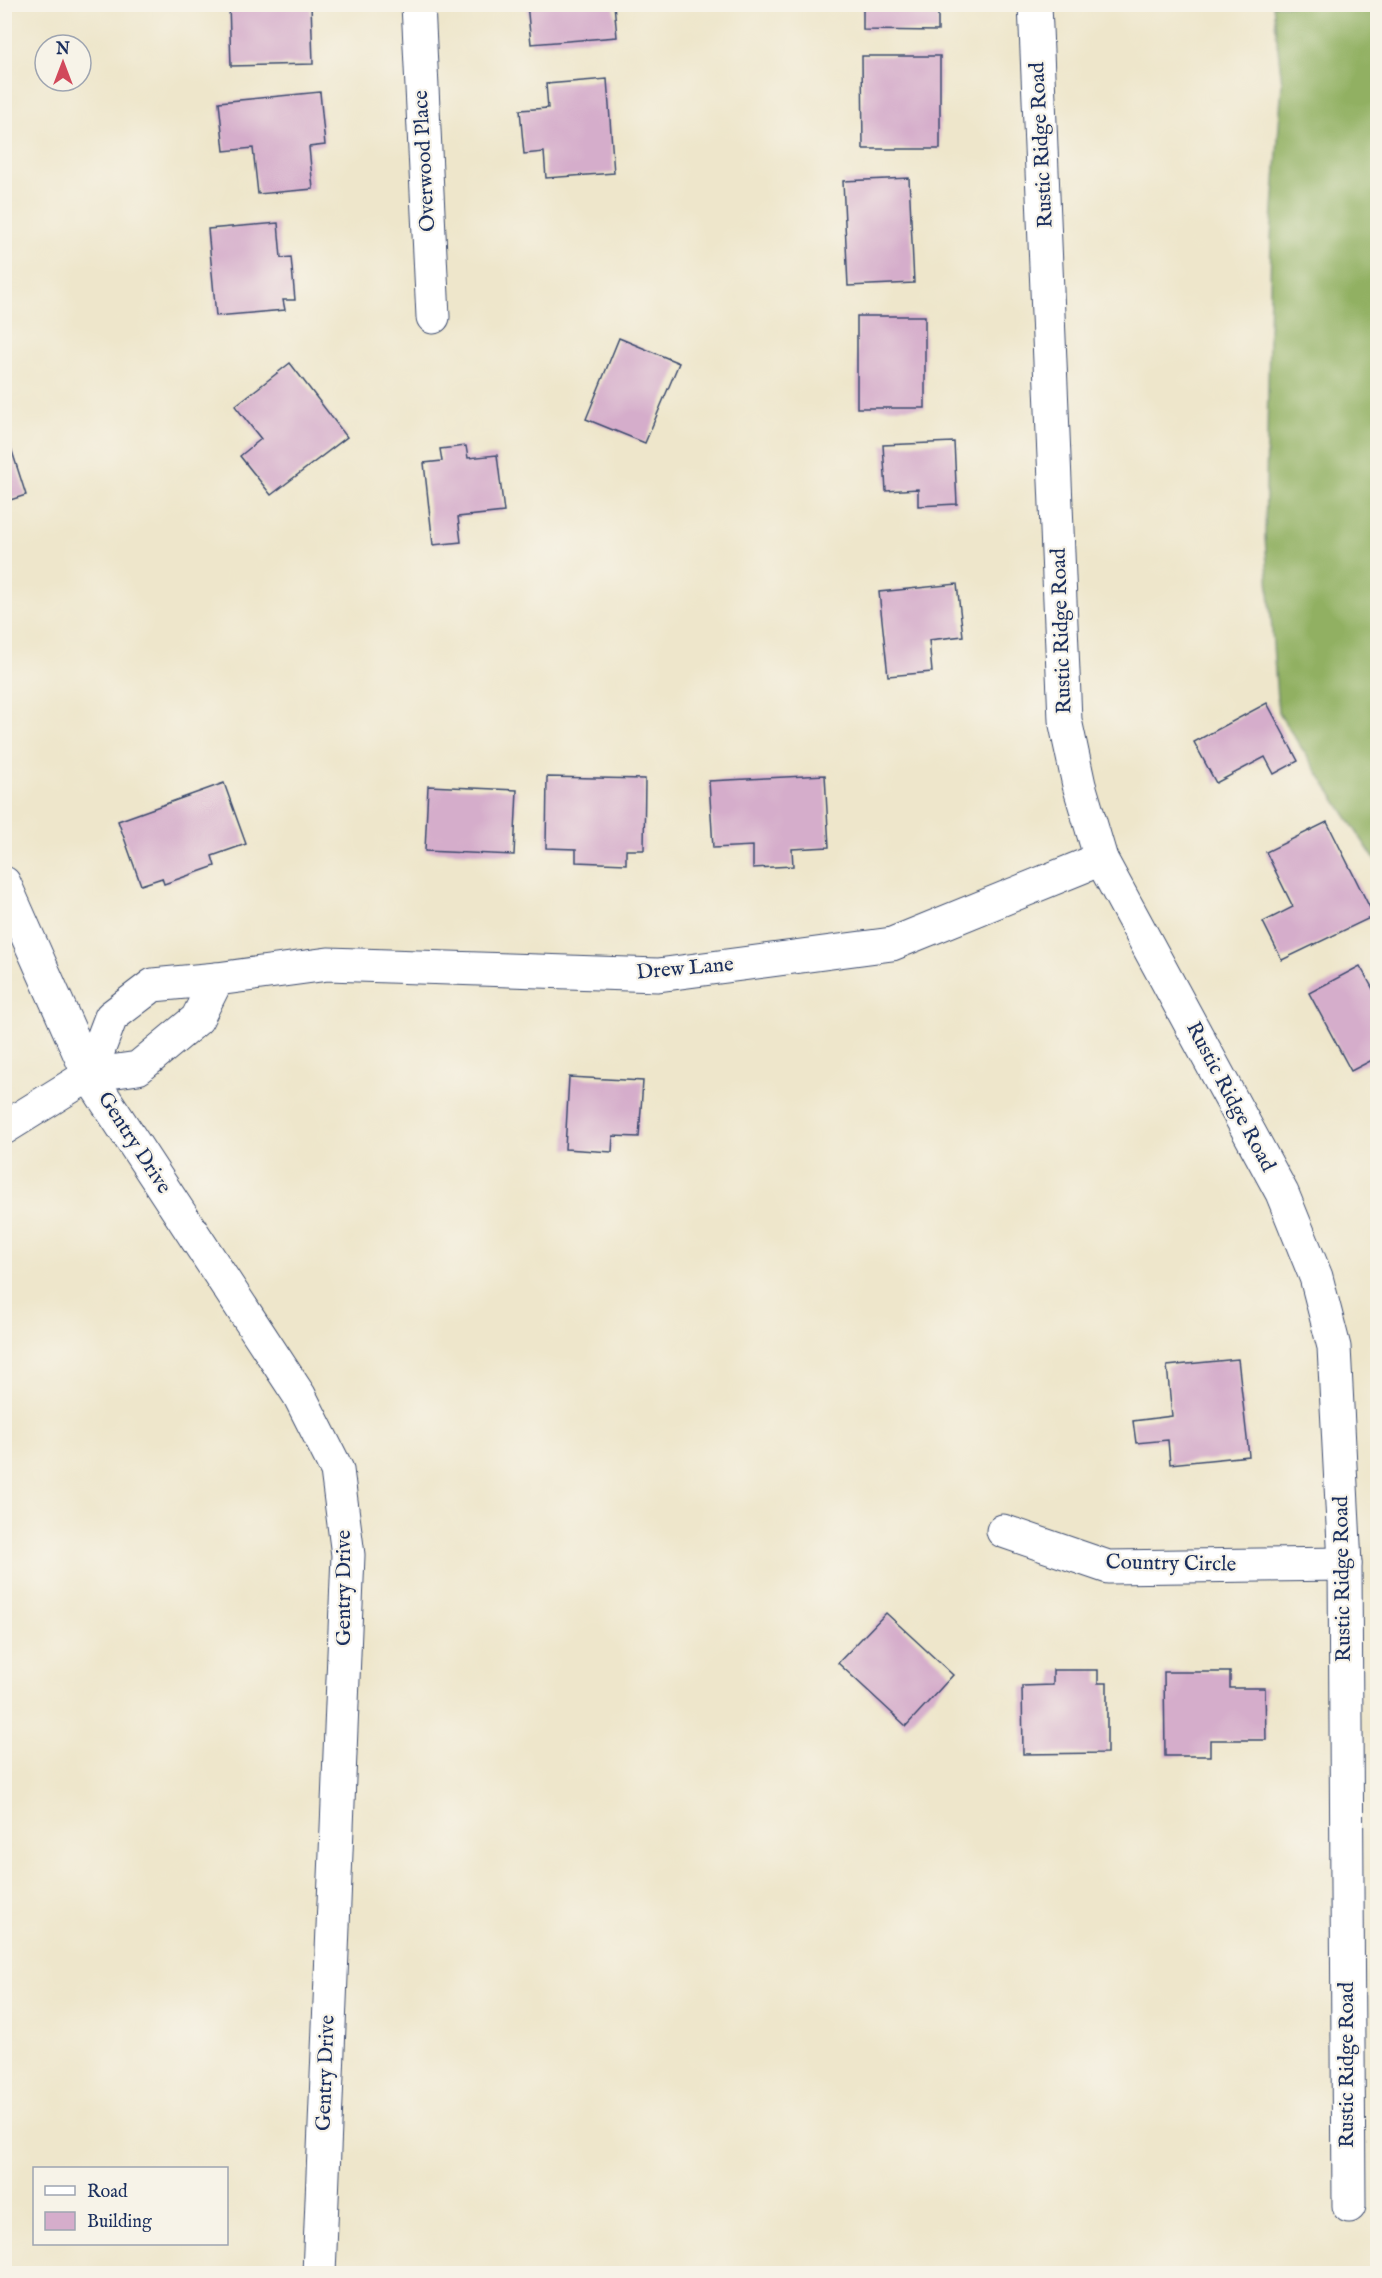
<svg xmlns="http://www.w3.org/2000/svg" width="1382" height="2278" font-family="'IM FELL English',serif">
<rect width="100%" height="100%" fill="#f7f3e8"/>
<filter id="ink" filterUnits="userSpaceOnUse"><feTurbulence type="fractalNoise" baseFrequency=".0167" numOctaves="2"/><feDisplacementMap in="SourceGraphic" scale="12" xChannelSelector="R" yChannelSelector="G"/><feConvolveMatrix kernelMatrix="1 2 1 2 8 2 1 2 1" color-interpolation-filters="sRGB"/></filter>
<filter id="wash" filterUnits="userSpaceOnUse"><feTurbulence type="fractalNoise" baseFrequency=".008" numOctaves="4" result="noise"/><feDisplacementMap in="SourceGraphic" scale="24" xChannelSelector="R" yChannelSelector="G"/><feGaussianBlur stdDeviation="1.35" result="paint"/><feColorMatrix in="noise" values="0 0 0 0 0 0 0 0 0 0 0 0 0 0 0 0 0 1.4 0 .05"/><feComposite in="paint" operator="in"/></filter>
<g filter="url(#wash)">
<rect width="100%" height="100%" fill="#eee6cb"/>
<path fill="#91b062" stroke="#567060" stroke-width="1.5" d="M1273,5h104v858l-99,-151 -13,-175 6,-299 11,-155z"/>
<g id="blocks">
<g fill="#d5adcb">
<path d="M229,4h82l2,60 -82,2z"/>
<path d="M527,4h87l3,33 -86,7z"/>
<path d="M863,4h75v27l-75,-1z"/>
<path d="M862,56h78v93h-77z"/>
<path d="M607,79l7,94 -68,5 -2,-26 -20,2 -4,-44 28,-2 -2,-24z"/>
<path d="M320,92l5,53 -16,2 4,42 -55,5 -5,-46 -29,3 -5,-49z"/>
<path d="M909,178l5,105 -66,3 -5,-105z"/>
<path d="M278,223l3,35 10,-1 4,43h-12l2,10 -69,6 -8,-87z"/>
<rect x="857" y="316" width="68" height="92"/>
<path d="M619,338l60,25 -34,80 -59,-24z"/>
<path d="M290,363l57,74 -76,58 -31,-39 21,-17 -26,-33z"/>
<path d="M4,426l22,69 -22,7z"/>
<path d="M954,442l3,62 -39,2v-17l-32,2 -3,-46z"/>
<path d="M466,446l2,12 29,-3 7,57 -46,5 3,25 -28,3 -9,-82 18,-2 -2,-12z"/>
<path d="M957,584l6,52 -34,4 3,32 -44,4 -9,-84z"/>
<path d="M1267,703l31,58 -24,13 -9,-17 -49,26 -22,-41z"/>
<path d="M825,775l4,72 -37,2 1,17 -40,2v-22l-40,2 -4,-67z"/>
<path d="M547,777l98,2 -1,71h-18v14l-50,-2v-13l-30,-1z"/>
<path d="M224,783l22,61 -34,12 3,10 -51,18 -2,-6 -21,7 -23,-64z"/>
<path d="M428,786l89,4 -3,65 -89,-4z"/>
<path d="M1327,822l47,94 -92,44 -19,-38 30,-15 -27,-55z"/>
<path d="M1360,966l18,32v59l-27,14 -42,-78z"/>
<path d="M569,1077l74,4 -4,56 -26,-1 -1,16 -47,-3z"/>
<path d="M1238,1359l11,97 -79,8 -2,-24 -32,3 -3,-22 39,-5 -5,-50z"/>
<path d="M886,1613l67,62 -47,51 -68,-63z"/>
<path d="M1053,1670h45v13h9v70l-84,1 -1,-68 31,-1z"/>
<path d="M1164,1672h66v16h35l1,52h-56v16h-45z"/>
</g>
</g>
</g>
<g filter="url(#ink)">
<use href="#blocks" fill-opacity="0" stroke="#3b4a6e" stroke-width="1.5"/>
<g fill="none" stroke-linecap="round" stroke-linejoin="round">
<defs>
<g id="minor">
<path d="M418,4l15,313"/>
<path d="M1035,4l30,716 14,65 22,74 181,334 34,84 18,70 11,217 4,642"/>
<path d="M4,883l85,192 210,320 38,75 11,85 -29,719"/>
<path d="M217,979l111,-15 330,11 234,-31 209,-85"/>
<path d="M4,1128l85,-53 49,-7 59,-49 20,-40 -64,6 -42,32 -22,58"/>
<path d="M1003,1531l105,36 237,-3"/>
</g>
</defs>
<use href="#minor" stroke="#3b4a6e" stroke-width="35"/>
<use href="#minor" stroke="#fff" stroke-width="33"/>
</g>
</g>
<g text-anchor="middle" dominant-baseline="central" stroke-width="4.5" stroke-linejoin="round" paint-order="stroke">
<g font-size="21" fill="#1b2f5e" stroke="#f7f3e8">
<text transform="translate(1042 145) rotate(-93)">Rustic Ridge Road</text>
<text transform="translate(425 161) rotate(-93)">Overwood Place</text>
<text transform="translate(1062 631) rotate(-92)">Rustic Ridge Road</text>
<text transform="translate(685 969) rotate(-5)">Drew Lane</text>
<text transform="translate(1230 1097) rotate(62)">Rustic Ridge Road</text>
<text transform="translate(134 1143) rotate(57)">Gentry Drive</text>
<text transform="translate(1171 1564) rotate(1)">Country Circle</text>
<text transform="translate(1343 1579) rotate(-91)">Rustic Ridge Road</text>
<text transform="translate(344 1588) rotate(-90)">Gentry Drive</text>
<text transform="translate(1347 2065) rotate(-90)">Rustic Ridge Road</text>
<text transform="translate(326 2073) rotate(-88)">Gentry Drive</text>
</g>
</g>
<rect width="1382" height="2278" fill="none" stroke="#f7f3e8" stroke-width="24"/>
<rect x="33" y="2167" width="195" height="78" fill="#f7f3e8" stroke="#9fa5b1" stroke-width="1.5"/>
<rect x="45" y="2186" width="30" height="9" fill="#ffffff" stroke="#9fa5b1" stroke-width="1.5"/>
<text x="87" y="2197" font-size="18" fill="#1b2f5e">Road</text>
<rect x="45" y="2212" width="30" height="18" fill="#d5adcb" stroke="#9fa5b1" stroke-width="1.5"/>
<text x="87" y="2227" font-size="18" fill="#1b2f5e">Building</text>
<g transform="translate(63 63)"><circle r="28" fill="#f7f3e8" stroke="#9fa5b1" stroke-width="1.5"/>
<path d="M0-4.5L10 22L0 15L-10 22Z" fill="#d1495b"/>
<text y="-9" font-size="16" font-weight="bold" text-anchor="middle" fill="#1b2f5e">N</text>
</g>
</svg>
